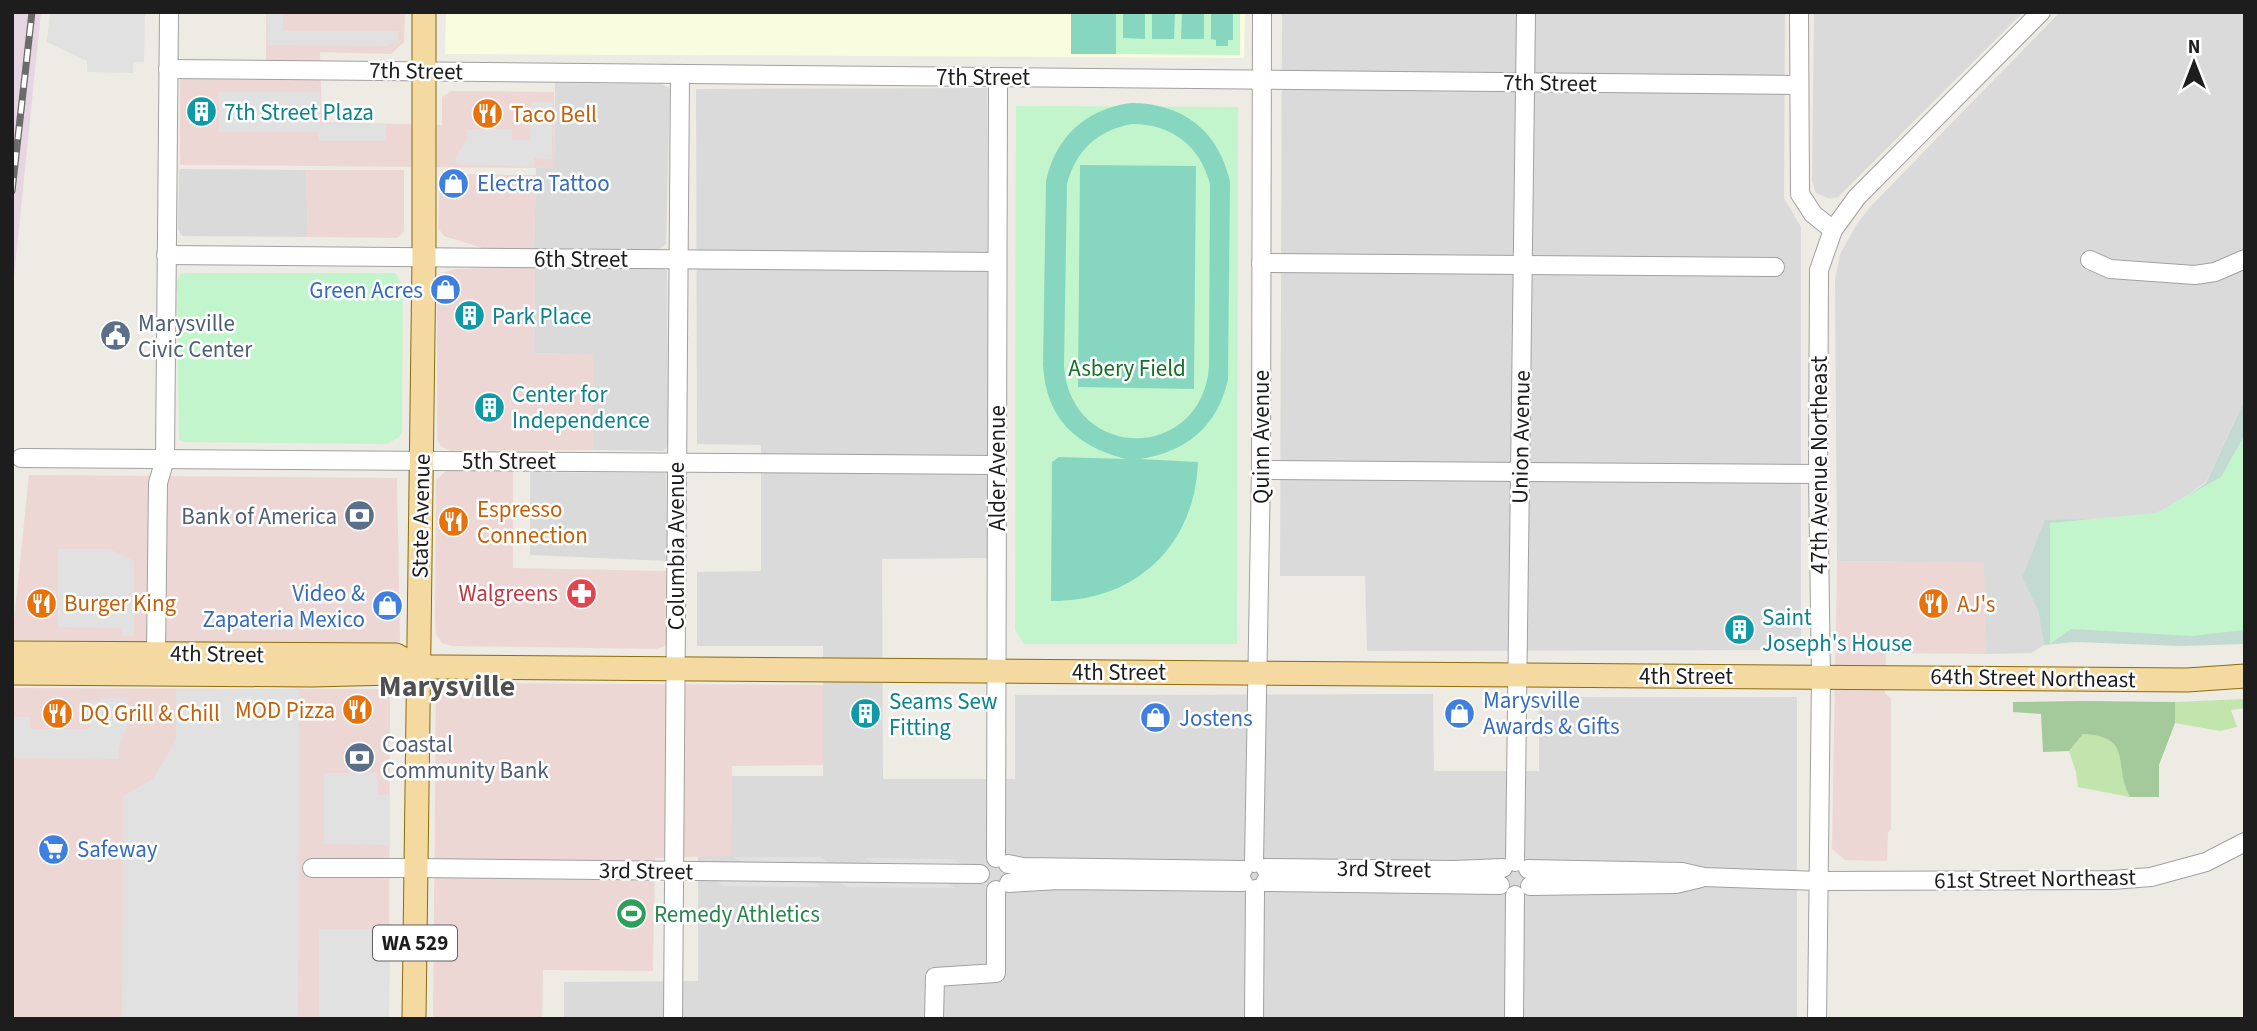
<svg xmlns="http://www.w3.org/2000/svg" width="2257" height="1031" font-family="'Source Sans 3',sans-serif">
<rect width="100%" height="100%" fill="#edebe3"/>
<g fill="#dbdada">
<path d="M1282,12h503l-1,186 17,29v423l-434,1 -2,-75h-85z"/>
<path d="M1814,12h209l-185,185 -8,2 -14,-6 -4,-12z"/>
<path d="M2060,12h185v387l-39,83 -51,36 -133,60 16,32 6,35 -13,8 -45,1 -3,-91 -146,-2 -2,-281 5,-26 17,-30 13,-17z"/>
<path d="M555,83l106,1 7,3 2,3 -4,154 -7,5 -125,1 2,-82 18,-1z"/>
<path d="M987,88l1,470 -106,1 1,220h132v-84l418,-1 1,77h105v-74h258v322h-1233v-37l134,-1v-125l33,-1v-79h92v-130h-126v-74l64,-1v-126l-64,-1 -1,-355z"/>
<path d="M179,169l127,1 2,67 -126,-1 -4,-7z"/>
<path d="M535,267l127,1 5,3 1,175 -5,5 -70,-1v-95l-59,-2z"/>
<path d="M530,472l136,1 1,88 -137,-6z"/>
</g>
<g fill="#edd7d4">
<path d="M266,12h139l-1,30 -13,12 -71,-2 2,70 120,3v-28l9,-6 103,1v76l-374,-3v-91h86z"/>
<path d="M306,170h98v61l-3,4 -5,3 -88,-1z"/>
<path d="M440,174l96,1 -2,75h-45l-45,-14 -6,-8z"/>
<path d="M535,267l-1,86 59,2v95l-143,1 -9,-5 -4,-6v-159l2,-7 16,-5z"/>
<path d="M446,471h67v97l153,3 2,69 -3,6 -9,3 -205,-3 -9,-3 -6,-9 -1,-18 1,-136z"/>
<path d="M29,475l368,3 3,164 -4,4 -384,-6z"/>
<path d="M1837,561l147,2 2,91 -100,-1 -1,40 6,6v130l-3,4 -1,28 -42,-1 -13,-11z"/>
<path d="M436,683l387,2v80l-91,1 -1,90 -76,2 -2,113 -110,-1 -1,49h-109z"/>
<path d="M12,688l378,1 -1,330h-377z"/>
</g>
<path fill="#e6d6e1" d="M12,12h29l-29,284z"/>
<path fill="#f9fcde" d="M446,12h799l-1,46 -799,-4z"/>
<g fill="#c2e4ad">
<path d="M2245,699v9l-14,2 6,17 -17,4 -45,-8v-21z"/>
<path d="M2083,734c53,3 29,31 47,63l-52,-10 -2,-15 -7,-21z"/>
</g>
<path fill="#a4ca9b" d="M2083,701l92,1v21l-16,42v32h-29c-18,-32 5,-60 -47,-63l-14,17 -26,1 -2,-38 -28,-2v-10z"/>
<path fill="#c2dad1" d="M2245,399v245l-63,2 -107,-4 -31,3 -6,-35 -16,-32 23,-58 110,-2 51,-35z"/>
<g fill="#c3f5cc">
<path d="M1116,12h124v43l-124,-1z"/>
<path d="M1016,106l222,1 -1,537h-213l-9,-14z"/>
<path d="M185,273h210l8,12 -1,147 -4,6 -12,6 -202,-2 -5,-2 -2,-158 3,-8z"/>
<path d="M2245,434v196l-53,6 -121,-7 -21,15v-121l106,-10 65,-36z"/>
</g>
<g fill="#87d7c0" fill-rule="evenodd">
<rect x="1071" y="12" width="45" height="42"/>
<path d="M1123,12h22v27l-22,-1z"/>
<path d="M1152,12h23l-1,27h-22z"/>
<path d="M1182,12h22v27h-23z"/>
<path d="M1211,12h22v28h-5v6h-12v-6l-5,-1z"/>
<path d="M1131,103c52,0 88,28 99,79l-2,198c-11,47 -42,72 -88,79l58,3c-3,84 -63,140 -147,139l1,-139 7,-5 67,2c-50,-13 -80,-40 -83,-94l3,-184c10,-45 40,-72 85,-78zM1132,124c40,0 68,22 78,60l-1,183c-8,95 -137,95 -145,0l3,-183c9,-34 31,-54 65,-60z"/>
<path d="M1080,165l116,1 -2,223 -116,-2z"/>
</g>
<g fill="#e1e1e1">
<path d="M50,12h95l-1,50h-11v11l-46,-1v-11l-40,-19z"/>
<path d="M267,12h16v19h115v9l-10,6 -120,-1z"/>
<path d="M320,92v32h66v17h-67v-9h-100v-40z"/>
<path d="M531,102h21v57l-18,-1v9l-78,-3v-8l11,-16v-11h45v11h18z"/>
<path d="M58,549h51l25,12v75h-13v-8l-63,-1z"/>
<path d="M176,689h123l-1,330h-176l1,-223 30,-17 23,-39z"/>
<path d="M101,698h27l-1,28 -8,22v11l-107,-1v-41h18v12h60v-28h11z"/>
<path d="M324,773h54v22h12v50l-66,-1z"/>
<path d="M733,857h87l13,8 -87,-1z"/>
<path d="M865,858l89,1 10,7 -87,-1z"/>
<path d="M711,879h99l12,8 -98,-1z"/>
<path d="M835,880h108l12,8 -108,-1z"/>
<path d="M319,929h71l-1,90h-70z"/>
</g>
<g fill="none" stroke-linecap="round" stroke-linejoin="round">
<defs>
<g id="minor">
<path d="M1799,12l1,182 13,20 20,16"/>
<path d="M168,69l1630,16"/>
<path d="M166,255l831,7"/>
<path d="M2090,260l20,9 85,6 20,-3 30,-13"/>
<path d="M1261,263l514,4"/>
<path d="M21,458l976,7"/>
<path d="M1261,470l557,4"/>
<path d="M156,654l2,-171 7,-24 4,-447"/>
<path d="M996,858l2,-781"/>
<path d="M1515,862l11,-850"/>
<path d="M1254,863l7,-393 1,-458"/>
<path d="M1008,864l15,3 220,3"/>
<path d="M312,868h105l563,6"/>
<path d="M1265,868l189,2 49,-2"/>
<path d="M1528,869l154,3 22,5 115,4 293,-1 39,-3 55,-15 39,-20"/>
<path d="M1265,882l235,3"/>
<path d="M1009,883l50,-3 184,2"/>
<path d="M1530,886l146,-2 25,-6"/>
<path d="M673,1019l7,-945"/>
<path d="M934,1019l1,-42 61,-4v-83"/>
<path d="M1254,1019l1,-130"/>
<path d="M1514,1019l1,-124"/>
<path d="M1817,1019l4,-342 -3,-203 1,-204 14,-40 24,-33 184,-185"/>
</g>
<g id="major">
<path d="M12,653l384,2 22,12"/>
<path d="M12,673l300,2 82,-2 24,-6h20l1749,13 58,-4"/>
<path d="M414,1019l10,-761v-246"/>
</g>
</defs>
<use href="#minor" stroke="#a1a1a1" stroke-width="20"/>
<use href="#major" stroke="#8b6d0b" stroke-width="25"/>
<use href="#minor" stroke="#fff" stroke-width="18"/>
<use href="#major" stroke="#f4d9a1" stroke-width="23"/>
<defs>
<path id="rail" d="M12,191l20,-179"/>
</defs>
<use href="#rail" stroke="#6b6b6b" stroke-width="7"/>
<use href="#rail" stroke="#fff" stroke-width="4.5" stroke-dasharray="13" stroke-linecap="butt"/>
</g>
<defs>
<symbol id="building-disc" viewBox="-11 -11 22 22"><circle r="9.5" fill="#0f9aa8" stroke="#fff"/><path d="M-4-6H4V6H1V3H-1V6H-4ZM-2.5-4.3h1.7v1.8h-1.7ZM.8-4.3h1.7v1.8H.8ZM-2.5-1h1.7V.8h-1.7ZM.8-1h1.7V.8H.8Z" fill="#fff"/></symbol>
<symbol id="restaurant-disc" viewBox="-11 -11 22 22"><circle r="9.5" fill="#e8710a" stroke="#fff"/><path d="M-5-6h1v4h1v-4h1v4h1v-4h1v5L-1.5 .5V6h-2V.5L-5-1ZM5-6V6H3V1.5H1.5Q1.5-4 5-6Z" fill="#fff"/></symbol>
<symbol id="shop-disc" viewBox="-11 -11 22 22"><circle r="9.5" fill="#3f7fe0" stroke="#fff"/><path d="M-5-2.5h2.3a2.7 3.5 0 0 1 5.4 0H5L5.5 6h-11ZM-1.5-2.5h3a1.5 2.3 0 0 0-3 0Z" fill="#fff"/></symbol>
<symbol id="civic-disc" viewBox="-11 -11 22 22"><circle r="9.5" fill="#5c6f8a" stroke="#fff"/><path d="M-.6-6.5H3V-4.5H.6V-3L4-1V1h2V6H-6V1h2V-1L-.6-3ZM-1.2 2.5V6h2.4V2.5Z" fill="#fff"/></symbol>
<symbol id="bank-disc" viewBox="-11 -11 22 22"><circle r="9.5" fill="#5c6f8a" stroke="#fff"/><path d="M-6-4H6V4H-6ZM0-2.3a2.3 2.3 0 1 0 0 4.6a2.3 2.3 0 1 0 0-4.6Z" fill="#fff"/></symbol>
<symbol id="pharmacy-disc" viewBox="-11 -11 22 22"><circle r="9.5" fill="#e0444e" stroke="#fff"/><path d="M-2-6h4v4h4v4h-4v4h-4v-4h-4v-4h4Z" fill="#fff"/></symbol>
<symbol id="supermarket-disc" viewBox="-11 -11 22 22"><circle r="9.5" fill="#3f7fe0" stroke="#fff"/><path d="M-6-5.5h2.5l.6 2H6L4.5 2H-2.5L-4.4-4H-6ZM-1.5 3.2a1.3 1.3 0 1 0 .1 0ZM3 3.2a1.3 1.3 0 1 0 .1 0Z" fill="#fff"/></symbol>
<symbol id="stadium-disc" viewBox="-11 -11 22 22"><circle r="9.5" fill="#2e9e5b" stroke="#fff"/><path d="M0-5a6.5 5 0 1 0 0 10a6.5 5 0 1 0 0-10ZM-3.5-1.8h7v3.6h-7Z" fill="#fff"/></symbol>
</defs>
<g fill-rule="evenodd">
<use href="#building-disc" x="184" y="94" width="35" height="35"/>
<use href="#restaurant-disc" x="470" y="96" width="35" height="35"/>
<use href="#shop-disc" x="436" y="166" width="35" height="35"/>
<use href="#shop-disc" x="428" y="272" width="35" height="35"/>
<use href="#building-disc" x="452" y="298" width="35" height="35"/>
<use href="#civic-disc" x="98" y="318" width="35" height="35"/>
<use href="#building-disc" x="472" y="390" width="35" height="35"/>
<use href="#bank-disc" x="342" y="498" width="35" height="35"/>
<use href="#restaurant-disc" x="436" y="504" width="35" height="35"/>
<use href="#pharmacy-disc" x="564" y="576" width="35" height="35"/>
<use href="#restaurant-disc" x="24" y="586" width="35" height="35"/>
<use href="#restaurant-disc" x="1916" y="586" width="35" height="35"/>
<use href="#shop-disc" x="370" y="588" width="35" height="35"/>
<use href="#building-disc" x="1722" y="612" width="35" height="35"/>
<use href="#restaurant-disc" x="340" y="692" width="35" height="35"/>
<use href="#restaurant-disc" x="40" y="696" width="35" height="35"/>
<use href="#shop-disc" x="1442" y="696" width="35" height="35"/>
<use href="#building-disc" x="848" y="696" width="35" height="35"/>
<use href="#shop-disc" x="1138" y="700" width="35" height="35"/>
<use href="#bank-disc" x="342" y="740" width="35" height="35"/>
<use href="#supermarket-disc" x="36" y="832" width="35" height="35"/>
<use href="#stadium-disc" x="614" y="896" width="35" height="35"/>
</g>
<g text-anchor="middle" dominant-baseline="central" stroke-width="5" stroke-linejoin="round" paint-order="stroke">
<rect fill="#fff" stroke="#616161" stroke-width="2" x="373" y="925.5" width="84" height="35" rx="5"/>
<g font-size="21" font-weight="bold" fill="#1d1d1d">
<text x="415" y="943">WA 529</text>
</g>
<g font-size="23" fill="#1d1d1d" stroke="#fff">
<text transform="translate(416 71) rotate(1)">7th Street</text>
<text x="983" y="77">7th Street</text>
<text transform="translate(1550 83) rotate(1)">7th Street</text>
<text x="581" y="259">6th Street</text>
<text transform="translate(1261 437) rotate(-90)">Quinn Avenue</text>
<text transform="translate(1521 437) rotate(-89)">Union Avenue</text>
<text x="509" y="461">5th Street</text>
<text transform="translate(1819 465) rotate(-90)">47th Avenue Northeast</text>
<text transform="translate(997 468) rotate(-90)">Alder Avenue</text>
<text transform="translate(421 516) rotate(-89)">State Avenue</text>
<text transform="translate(676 546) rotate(-90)">Columbia Avenue</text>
<text transform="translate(217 654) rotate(1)">4th Street</text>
<text x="1119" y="672">4th Street</text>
<text x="1686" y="676">4th Street</text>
<text transform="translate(2033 678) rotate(1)">64th Street Northeast</text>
<text transform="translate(1384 869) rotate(1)">3rd Street</text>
<text transform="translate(646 871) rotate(1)">3rd Street</text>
<text transform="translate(2035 879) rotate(-1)">61st Street Northeast</text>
</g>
<g font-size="23" fill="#0d838f" stroke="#fff" text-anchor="start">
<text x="224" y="112">7th Street Plaza</text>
<text x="492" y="316">Park Place</text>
<text x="512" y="394">Center for<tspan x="512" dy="26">Independence</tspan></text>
<text x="1762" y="617">Saint<tspan x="1762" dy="26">Joseph's House</tspan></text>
<text x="889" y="701">Seams Sew<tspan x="889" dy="26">Fitting</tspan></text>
</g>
<g font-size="23" fill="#c56008" stroke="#fff" text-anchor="start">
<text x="511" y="114">Taco Bell</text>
<text x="477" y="509">Espresso<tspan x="477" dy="26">Connection</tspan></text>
<text x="64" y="603">Burger King</text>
<text x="1957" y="604">AJ's</text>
<text x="335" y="710" text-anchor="end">MOD Pizza</text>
<text x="80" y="713">DQ Grill &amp; Chill</text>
</g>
<g font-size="23" fill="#366cbe" stroke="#fff" text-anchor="start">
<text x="477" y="183">Electra Tattoo</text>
<text x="423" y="290" text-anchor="end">Green Acres</text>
<text x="365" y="593" text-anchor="end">Video &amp;<tspan x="365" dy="26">Zapateria Mexico</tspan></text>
<text x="1483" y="700">Marysville<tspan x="1483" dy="26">Awards &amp; Gifts</tspan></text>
<text x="1179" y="718">Jostens</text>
<text x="77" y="849">Safeway</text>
</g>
<g font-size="23" fill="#4e5e75" stroke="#fff" text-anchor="start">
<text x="138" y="323">Marysville<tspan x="138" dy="26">Civic Center</tspan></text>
<text x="337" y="516" text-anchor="end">Bank of America</text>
<text x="382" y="744">Coastal<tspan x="382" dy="26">Community Bank</tspan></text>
</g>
<g font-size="23" fill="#137225" stroke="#fff">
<text x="1127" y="368">Asbery Field</text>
</g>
<g font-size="23" fill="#be3a42" stroke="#fff" text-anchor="end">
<text x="558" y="593">Walgreens</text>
</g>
<g font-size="23" fill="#27864d" stroke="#fff" text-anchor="start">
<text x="654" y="914">Remedy Athletics</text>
</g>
<g font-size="30" font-weight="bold" fill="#505050" stroke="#fff">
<text x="447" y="686">Marysville</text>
</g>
</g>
<rect width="2257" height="1031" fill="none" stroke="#1d1d1d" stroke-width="28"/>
<g transform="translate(2194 63)" stroke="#ffffff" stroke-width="5" paint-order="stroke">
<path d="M0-5L12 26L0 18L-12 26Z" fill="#1d1d1d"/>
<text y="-10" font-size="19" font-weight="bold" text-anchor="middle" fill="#1d1d1d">N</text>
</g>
</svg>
